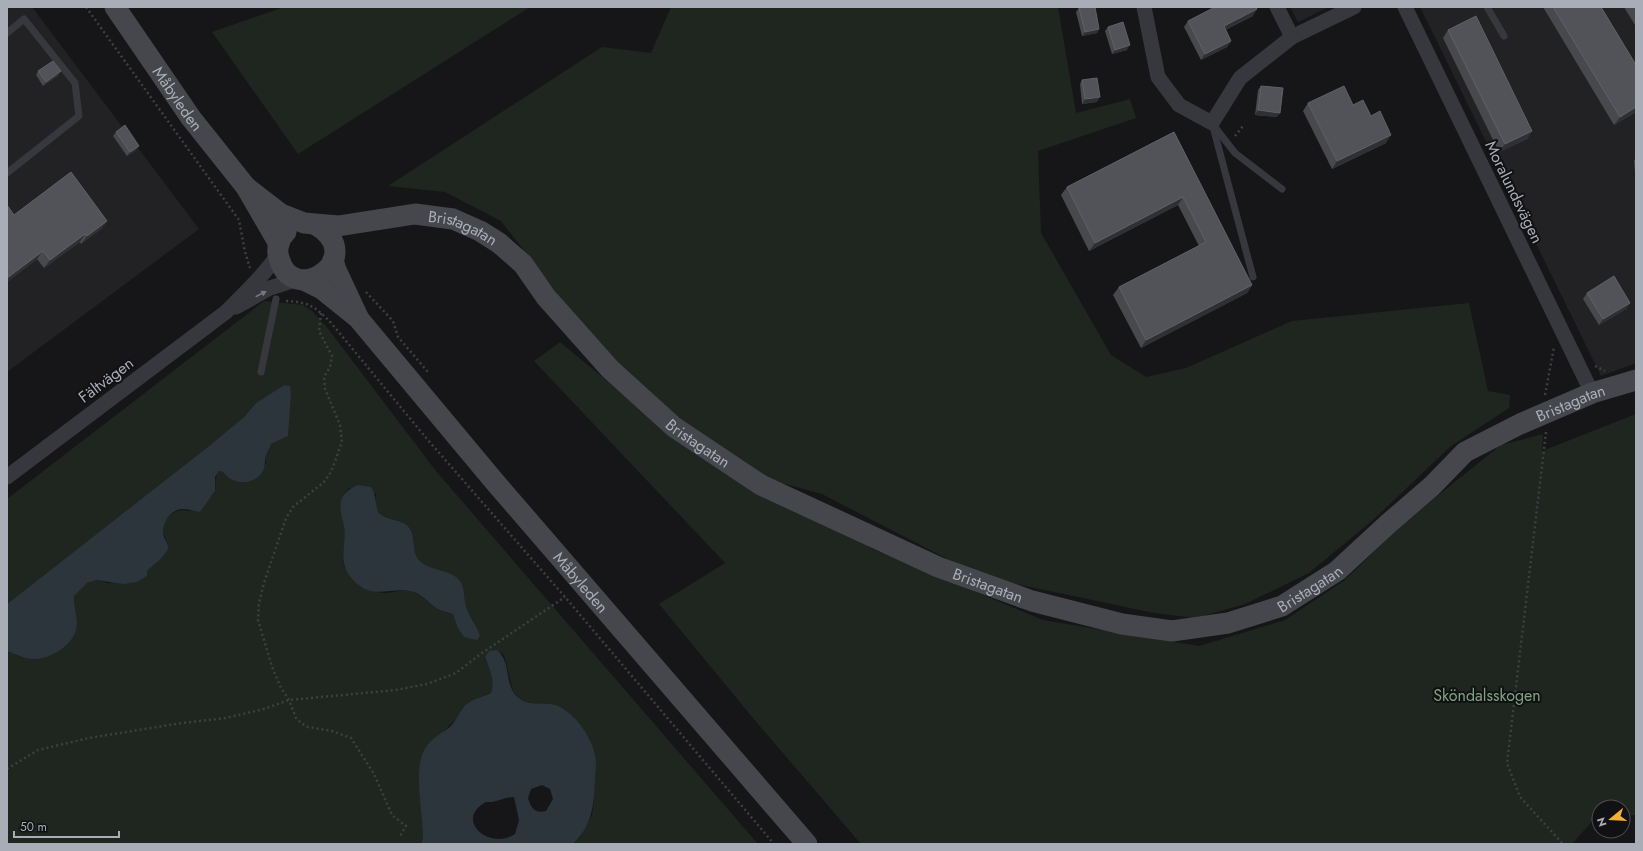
<svg xmlns="http://www.w3.org/2000/svg" width="1643" height="851" font-family="Jost,sans-serif">
<rect width="100%" height="100%" fill="#161618"/>
<g fill="#222225">
<path d="M7,7h25l167,222 -192,143z"/>
<path d="M1290,7h39l-31,15z"/>
<path d="M1420,7h216v356l-35,13z"/>
</g>
<g fill="#1e261f" fill-rule="evenodd">
<path d="M284,7h246l-232,147 -86,-122z"/>
<path d="M671,7h387l18,106 54,-14 6,19 -98,33 3,82 70,122 35,22 40,-9 106,-47 177,-18 19,88 22,4 -1,13 -58,38 -78,74 -64,53 -64,31 -49,14 -42,-5 -172,-36 -160,-83 -63,-17 -104,-71 -86,-97 -68,-88 -56,-29 -57,-6 214,-139 49,6z"/>
<path d="M264,301l39,4 9,6 14,15 110,145 322,373h-185l7,-7 12,-22 2,-15 1,-46 -8,-19 -18,-22 -21,-9h-11l-10,-2 -8,-4 -6,-7 -9,-36 -7,-5 -12,7c5,14 10,22 6,36l-22,9 -7,6 -4,9 -14,14 -25,43 4,48v15l-2,7h-414v-193l12,5 57,-40 -2,-12v-8c6,-6 13,-16 22,-16 5,0 10,4 15,3 15,-2 34,-10 44,-20 5,-5 13,-10 13,-17 0,-4 -3,-8 -4,-12 -3,-16 11,-27 26,-23 7,-4 24,-13 25,-21 1,-8 -1,-11 4,-19l4,1 4,5 39,-13v-8l5,-12 17,-8 2,-50 -6,-1 -28,18 -12,14 -35,29 -202,158v-105zM349,488l27,6c0,5 -1,11 1,15 6,14 26,8 33,19 7,9 1,21 7,29 9,15 29,13 42,23 6,5 5,15 6,23 3,12 12,21 15,33l-24,-15 -3,-7c-5,-2 -12,-3 -17,-6 -7,-4 -14,-13 -22,-16 -13,-4 -19,1 -30,1 -15,-1 -31,-10 -38,-23 -7,-13 1,-26 -1,-39 -2,-17 -9,-30 4,-43z"/>
<path d="M560,342l92,76 101,70 122,62 168,70 156,26 86,-26 60,-40 56,-55 100,-80 42,-11 -1,17 94,-37v401l-13,1v-9h-24v10h-3l-24,27h-711l-109,-127 -93,-113 66,-41 -191,-202z"/>
</g>
<g fill="#2c353c" fill-rule="evenodd">
<path d="M284,385l6,1 1,7 -3,43 -17,8c-1,4 -4,8 -5,12 -2,6 0,12 -5,18 -10,12 -30,10 -38,-2l-4,-1 -4,6v14l-15,21c-5,-1 -12,-3 -18,-3 -13,1 -21,16 -18,28 2,5 6,8 3,14 -4,7 -14,14 -20,20v5l-10,6 -14,2 -27,-4 -9,3 -13,13c-1,11 5,23 2,34 -4,15 -24,28 -40,29 -9,1 -21,-5 -29,-8v-47l202,-158 35,-29 12,-14z"/>
<path d="M358,485l13,2c6,9 4,20 8,26 9,9 26,5 32,17 5,10 0,22 9,31 10,10 25,8 36,16 9,6 8,17 9,25 2,13 12,22 15,34l-3,4 -13,-3 -6,-9 -5,-14c-5,-2 -12,-3 -17,-6 -7,-5 -14,-13 -22,-16 -23,-7 -40,10 -61,-12 -3,-4 -7,-8 -8,-13 -5,-16 3,-28 -2,-45 -5,-19 -4,-29 15,-37z"/>
<path d="M497,650c16,14 6,36 22,48 13,10 28,2 41,9 16,8 32,31 35,48 2,8 0,17 0,25 -1,25 -3,46 -22,64h-152l2,-7c0,-25 -11,-70 3,-90 6,-9 16,-14 24,-20 5,-5 8,-12 12,-18 5,-9 19,-11 29,-16 4,-14 -1,-22 -6,-36l4,-6zM542,785l8,4 3,10 -7,12c-11,3 -15,-3 -18,-13l3,-9zM514,797l5,23 -4,14c-25,17 -62,-14 -29,-32 12,1 16,-5 28,-5z"/>
</g>
<g fill="none" stroke-linecap="round" stroke-linejoin="round">
<g stroke="#3d3f44" stroke-width="2.5" stroke-dasharray="2 3" stroke-linecap="butt">
<path d="M86,7l153,213 6,32 5,16"/>
<path d="M1235,136l8,-10"/>
<path d="M366,292l27,29 5,16 30,35"/>
<path d="M286,301c23,1 30,6 46,23l95,115 138,158 209,247"/>
<path d="M321,313l-2,18 13,25 -2,11 -6,10 1,12 15,36 2,17 -11,30 -7,10 -31,25 -7,11 -22,65 -5,20 -1,17 14,47 9,21 8,12 7,18 5,5 7,4 24,4 19,7 23,36 18,41 14,11 -6,10"/>
<path d="M1595,366l10,5"/>
<path d="M1545,395l9,-48"/>
<path d="M1546,432l-39,331 13,34 43,47"/>
<path d="M7,769l31,-19 51,-12 93,-15 44,-5 38,-9 25,-9 107,-10 31,-6 29,-11 26,-20 83,-56"/>
</g>
<g stroke="#37383d" stroke-width="7">
<path d="M1487,7l17,29"/>
<path d="M7,33l17,-14 51,64 4,33 -72,57"/>
<path d="M1212,123l41,154"/>
<path d="M1214,126l21,27 47,36"/>
<path d="M261,372l15,-73"/>
</g>
<g stroke="#37383d" stroke-width="15">
<path d="M1144,7l14,70 21,28 33,18 28,-45 52,-41 62,-30"/>
<path d="M1277,7l15,30"/>
<path d="M1405,7l187,386"/>
<path d="M236,307l34,-19 28,-9"/>
<path d="M7,477l219,-165c17,-18 40,-38 52,-58"/>
</g>
<g stroke="#45474d" stroke-width="21">
<path id="s1" d="M115,7l76,111 55,69 33,57"/>
<path id="s2" d="M246,187l35,27 23,9 34,3 77,-12 38,5 27,12 19,12 24,21 23,33 64,72 64,58 87,58 177,82 94,34 90,23 50,7 56,-8 54,-17 55,-35 52,-48 43,-37 33,-34 55,-28 72,-31 44,-13"/>
<path d="M286,232c-7,6 -10,17 -7,26 14,52 91,-1 37,-33"/>
<path d="M333,260l3,10 22,47"/>
<path id="s3" d="M304,280l18,9 36,29 136,163 313,363"/>
</g>
</g>
<g fill="#47494d">
<path d="M1543,7h58l35,58v47l-22,13z"/>
<path d="M1624,7h12v17l-1,1z"/>
<path d="M1079,8l20,21 -2,4 -15,3 -6,-24z"/>
<path d="M1253,16l-28,14 6,11 -4,6 -26,13 -17,-33 4,-6z"/>
<path d="M1108,27l19,23 -15,4 -7,-23z"/>
<path d="M1448,30l84,101 -5,8 -28,13 -56,-114z"/>
<path d="M38,71l20,5 -15,10 -7,-11z"/>
<path d="M1082,80l15,22 -15,2 -2,-20z"/>
<path d="M1261,86l16,31 -22,-2 3,-25z"/>
<path d="M1308,103l45,2 18,11 15,27 -54,26 -29,-58z"/>
<path d="M116,132l20,18 -9,6 -14,-20z"/>
<path d="M1174,132l78,153 -5,8 -106,55 -28,-53 6,-8 80,-41 -21,-41 -89,46 -28,-56 6,-8z"/>
<path d="M1636,157v26l-2,-22z"/>
<path d="M7,205l7,10 93,6 -6,8 -20,15 -1,-2 -36,26 -7,-9 -30,23z"/>
<path d="M1587,293l43,10 -4,6 -27,16 -16,-26z"/>
</g>
<g fill="#2f3033">
<path d="M1257,9l-4,7 -34,17 5,-7z"/>
<path d="M1099,29l-2,4 -15,3 3,-4z"/>
<path d="M1231,41l-4,6 -26,13 4,-6z"/>
<path d="M1130,45l-3,5 -15,4 3,-4z"/>
<path d="M61,71l-3,5 -15,10 3,-4z"/>
<path d="M1100,97l-3,5 -15,2 3,-5z"/>
<path d="M1636,107v5l-22,13 6,-8z"/>
<path d="M1258,110l22,3 -3,4 -22,-2z"/>
<path d="M1532,131l-5,8 -28,13 6,-8z"/>
<path d="M1391,135l-5,8 -54,26 5,-8z"/>
<path d="M139,146l-3,4 -9,6 3,-4z"/>
<path d="M1183,197l-5,8 -89,46 6,-8z"/>
<path d="M107,221l-6,8 -20,15 6,-8z"/>
<path d="M85,234l-5,8 -36,26 6,-8z"/>
<path d="M43,251l-6,8 -30,23v-4z"/>
<path d="M1252,285l-5,8 -106,55 5,-8z"/>
<path d="M1630,303l-4,6 -27,16 4,-6z"/>
</g>
<g fill="#525359" stroke="#5f6168">
<path d="M1083,7h12l4,22 -14,3 -6,-24z"/>
<path d="M1215,7h41l1,2 -33,17 7,15 -26,13 -17,-33z"/>
<path d="M1553,7h48l35,58v42l-16,10z"/>
<path d="M1476,16l56,115 -27,13 -57,-114z"/>
<path d="M1123,22l7,23 -15,5 -7,-23z"/>
<path d="M53,61l8,10 -15,11 -8,-11z"/>
<path d="M1097,78l3,19 -15,2 -3,-19z"/>
<path d="M1261,86l22,2 -3,25 -22,-3z"/>
<path d="M1344,86l9,19 10,-5 8,16 9,-5 11,24 -54,26 -29,-58z"/>
<path d="M125,125l14,21 -9,6 -14,-20z"/>
<path d="M1174,132l78,153 -106,55 -27,-53 87,-45 -23,-45 -88,46 -28,-56z"/>
<path d="M71,172l36,49 -20,15 -2,-2 -35,26 -7,-9 -36,27v-73l7,10z"/>
<path d="M1614,276l16,27 -27,16 -16,-26z"/>
</g>
<defs><path id="oneway-solid" d="M-6-.8H1V-3.2L6.5 0L1 3.2V.8H-6Z"/></defs>
<use fill="#757881" href="#oneway-solid" transform="translate(261 294) rotate(-27)"/>
<g text-anchor="middle" dominant-baseline="central" stroke-width="4" stroke-linejoin="round" paint-order="stroke">
<g font-size="16" fill="#a8adb8" stroke="#111113">
<text stroke="none"><textPath href="#s1" startOffset="111">Måbyleden</textPath></text>
<text transform="translate(1514 192) rotate(64)">Moralundsvägen</text>
<text stroke="none"><textPath href="#s2" startOffset="231">Bristagatan</textPath></text>
<text transform="translate(106 380) rotate(-37)">Fältvägen</text>
<text stroke="none"><textPath href="#s2" startOffset="1539">Bristagatan</textPath></text>
<text stroke="none"><textPath href="#s2" startOffset="555">Bristagatan</textPath></text>
<text stroke="none"><textPath href="#s3" startOffset="412">Måbyleden</textPath></text>
<text stroke="none"><textPath href="#s2" startOffset="879">Bristagatan</textPath></text>
<text stroke="none"><textPath href="#s2" startOffset="1215">Bristagatan</textPath></text>
</g>
<g font-size="16" fill="#7fa381" stroke="#111113">
<text x="1487" y="695">Sköndalsskogen</text>
</g>
</g>
<rect width="1643" height="851" fill="none" stroke="#a8adb8" stroke-width="16"/>
<g transform="translate(1611 819) rotate(252)"><circle r="19" fill="#111113" stroke="#4d4f55"/>
<path d="M0-3L7 15L0 10L-7 15Z" fill="#f2b134"/>
<text y="-6" font-size="11" font-weight="bold" text-anchor="middle" fill="#a8adb8">N</text>
</g>
<path d="M14 831v6h105v-6" fill="none" stroke="#a8adb8" stroke-width="2"/>
<text x="20" y="831" font-size="12" fill="#a8adb8" stroke="#111113" stroke-width="3" paint-order="stroke">50 m</text>
</svg>
